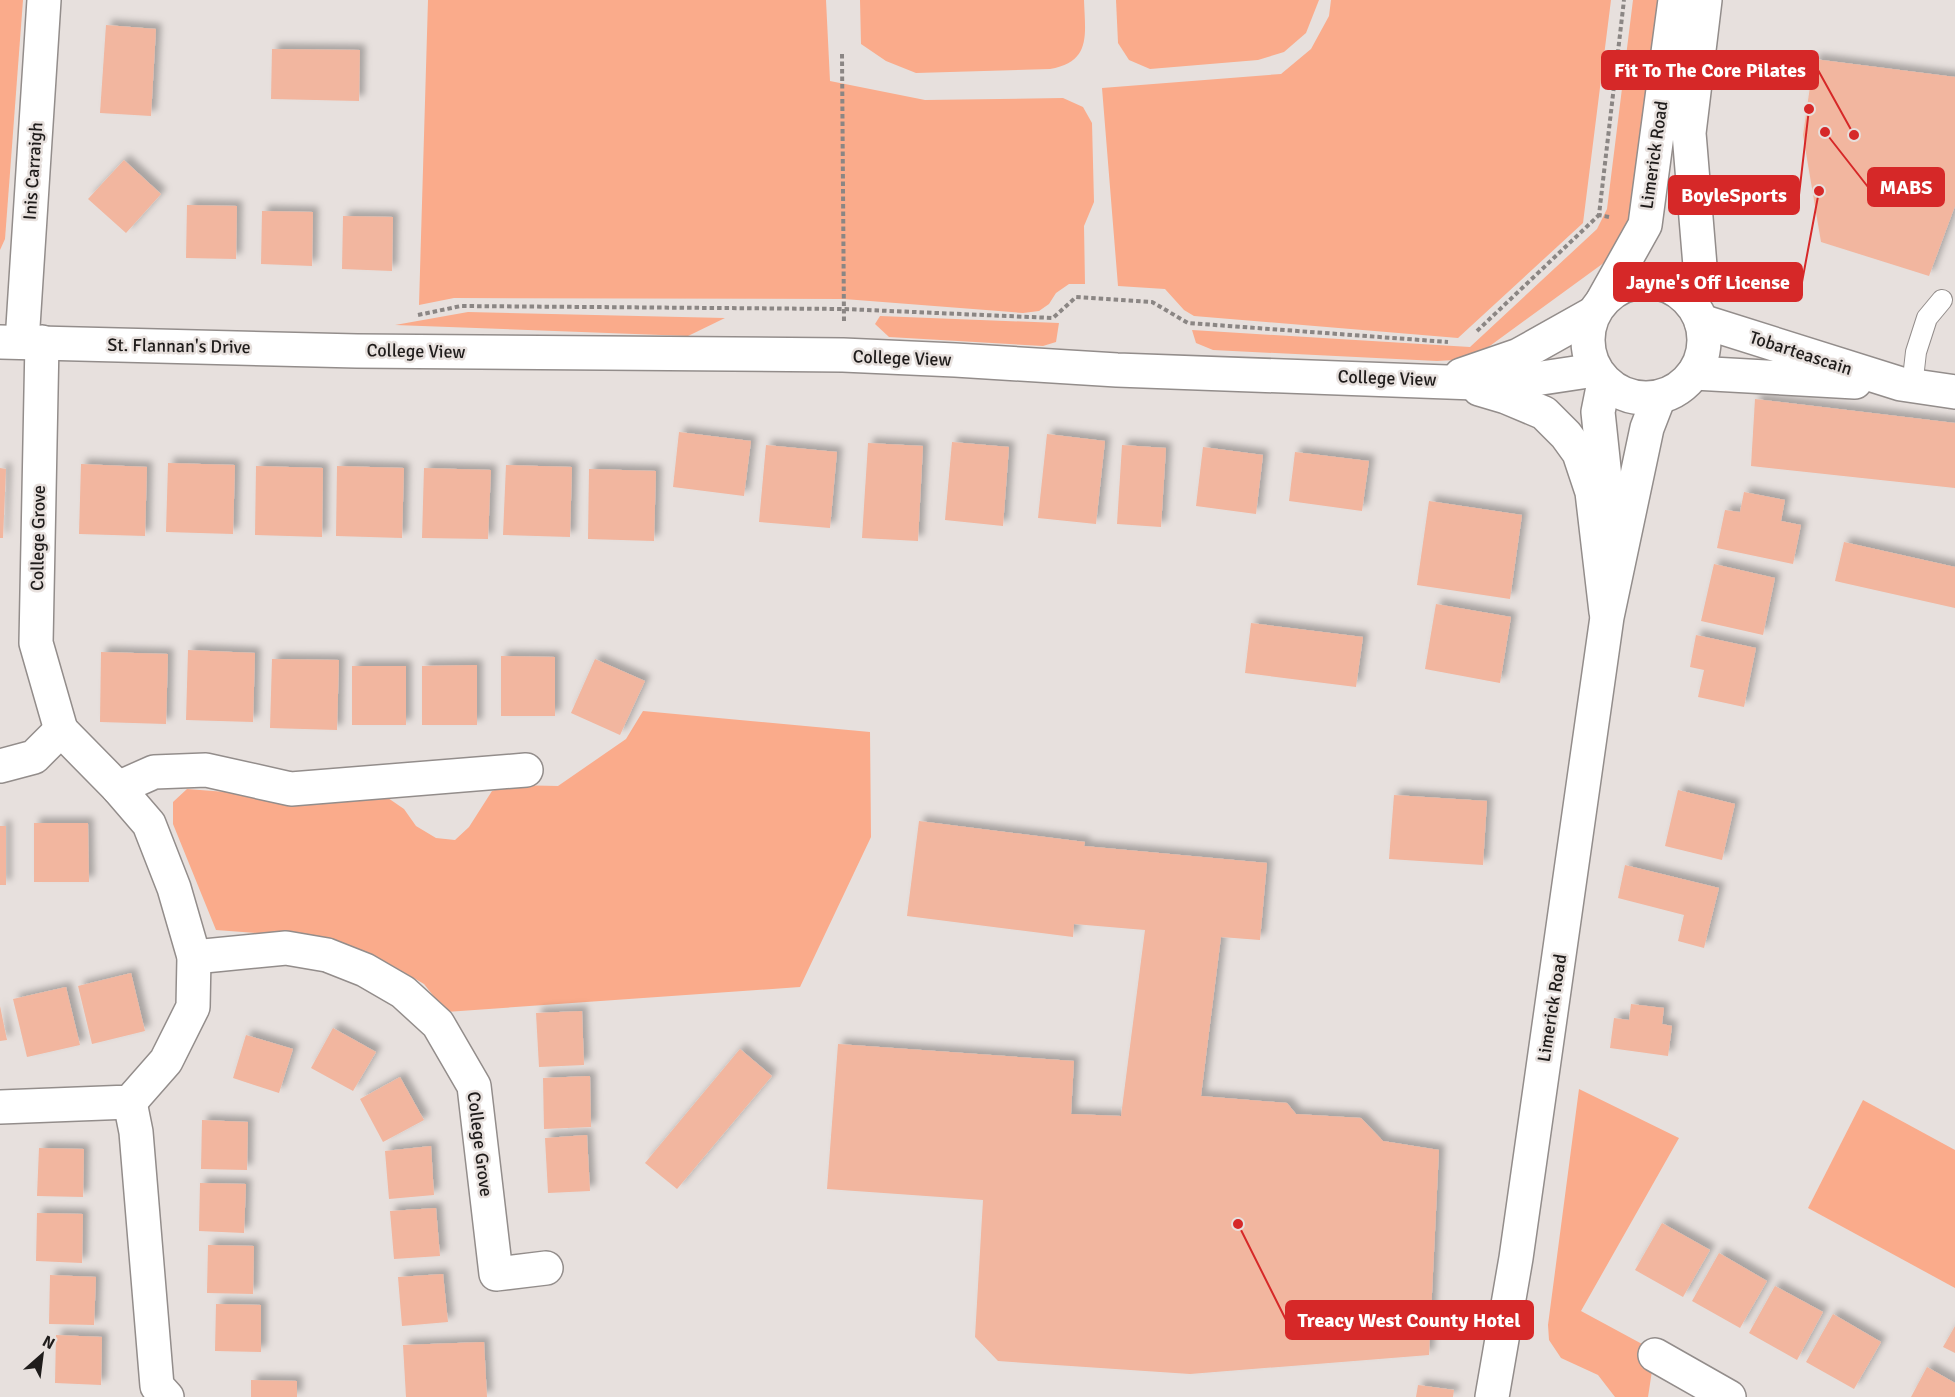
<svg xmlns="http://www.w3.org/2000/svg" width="1955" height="1397" font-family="Signika,sans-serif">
<defs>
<filter id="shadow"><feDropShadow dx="5.5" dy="-5.5" stdDeviation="3" flood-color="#0004"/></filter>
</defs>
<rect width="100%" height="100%" fill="#e7e0dd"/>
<g fill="#faab8b">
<path d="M0,0h23l-18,239 -5,11z"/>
<path d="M428,0h398l4,81 95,19 138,-2 20,9 9,16 2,79 -10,24 1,58h-16l-13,9 -7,11 -10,7 -16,2 -179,-14 -390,-1 -35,7z"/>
<path d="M860,0h224c1,34 8,62 -34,69l-134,4 -30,-12 -25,-17z"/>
<path d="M1116,0h203l-13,33 -22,19 -26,8 -108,9 -21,-9 -11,-17z"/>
<path d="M1331,0h280l-28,223 -125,115 -264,-22 -10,-6 -19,-21 -47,-3 -16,-198 179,-14 30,-25 18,-33z"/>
<path d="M1633,0h29l-27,204 -10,38 -20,20 -133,97 -35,2 -224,-11 -17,-7 -4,-13 278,17 127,-118 10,-20z"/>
<path d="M468,312l257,6 -37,18 -293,-11z"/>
<path d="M880,316l179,7 -3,19 -13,4 -154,-9 -14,-13z"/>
<path d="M643,711l227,21 1,105 -71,150 -354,25 -22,-28 -31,-18 -37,-18 -33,-10 -107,-8 -43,-106v-22l14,-13 39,3 74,12 88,-6 16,11 12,17 20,12 19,2 14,-13 23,-36 19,-6 47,1 68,-47z"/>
<path d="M1579,1089l100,49 -98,173 74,40 -7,46h-33l-17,-22 -37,-17 -12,-18 -1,-15z"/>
<path d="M1863,1100l92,50v138l-147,-80z"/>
</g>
<g fill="#f2b69f" filter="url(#shadow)">
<path d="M106,25l50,4 -5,87 -51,-3z"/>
<path d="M272,49l88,1 -1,51 -88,-2z"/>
<path d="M1814,59l141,18v129l-26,70 -108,-34 -18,-107z"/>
<path d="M124,160l37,34 -35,39 -38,-34z"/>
<path d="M187,205l50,1 -1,53 -50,-1z"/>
<path d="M262,211l51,1 -1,54 -51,-2z"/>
<path d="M343,216l50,1 -1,54 -50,-2z"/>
<path d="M1755,399l200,24v65l-204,-22z"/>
<path d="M679,432l72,9 -7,55 -71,-9z"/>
<path d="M1047,434l58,7 -9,83 -58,-6z"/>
<path d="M952,442l57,5 -6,79 -58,-6z"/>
<path d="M868,443l55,3 -5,95 -56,-3z"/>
<path d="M766,445l71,7 -7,76 -71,-6z"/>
<path d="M1122,445l44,3 -5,79 -44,-3z"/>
<path d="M1203,447l60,8 -7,59 -60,-8z"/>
<path d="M1295,452l74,9 -7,50 -73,-10z"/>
<path d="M168,463l67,2 -2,69 -67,-2z"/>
<path d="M81,464l66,3 -2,69 -66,-2z"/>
<path d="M506,465l66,2 -2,70 -67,-2z"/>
<path d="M256,466l67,2 -1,69 -67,-2z"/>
<path d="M337,466l67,2 -2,70 -66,-2z"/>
<path d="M0,468l6,1 -3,69h-3z"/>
<path d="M424,468l67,2 -3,69 -66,-1z"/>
<path d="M589,469l67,2 -2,70 -66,-2z"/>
<path d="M1744,492l41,8 -4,21 20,4 -8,39 -76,-16 8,-38 15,2z"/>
<path d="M1429,501l93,14 -12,84 -93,-14z"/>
<path d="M1844,542l111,25v41l-120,-27z"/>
<path d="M1714,564l61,14 -12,57 -62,-14z"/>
<path d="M1436,604l75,13 -11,66 -75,-14z"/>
<path d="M1251,623l112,14 -7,50 -111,-14z"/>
<path d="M1696,635l60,13 -12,59 -46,-10 6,-27 -14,-3z"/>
<path d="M188,650l67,3 -2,69 -67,-2z"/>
<path d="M101,652l67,2 -2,70 -66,-2z"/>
<path d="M501,656l54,1v59h-54z"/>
<path d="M272,659l67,1 -2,70 -67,-2z"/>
<path d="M595,659l50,22 -25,54 -49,-22z"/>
<path d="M477,665v60h-55v-59z"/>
<rect x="352" y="666" width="54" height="59"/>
<path d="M1678,790l57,14 -13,56 -57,-14z"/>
<path d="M1394,795l93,6 -4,64 -94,-6z"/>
<path d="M919,821l166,21 -1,4 183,17 -7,77 -39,-3 -20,159 86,7 9,11 65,4 22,23 56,9 -10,205 -239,19 -192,-13 -23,-24 8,-137 -156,-11 11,-145 236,17 -3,53 50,2 24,-186 -71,-6 -1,13 -166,-21z"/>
<path d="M34,823h54l1,59h-55z"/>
<rect x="0" y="826" width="6" height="59"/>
<path d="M1625,865l94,23 -15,60 -26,-7 6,-26 -66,-17z"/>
<path d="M131,973l14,58 -53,13 -14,-58z"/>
<path d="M66,987l14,58 -53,12 -14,-58z"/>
<path d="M1631,1004l33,4 -2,16 10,2 -4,30 -58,-8 4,-30 15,2z"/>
<path d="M0,1006l7,34 -7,1z"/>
<path d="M582,1011l2,54 -45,2 -3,-54z"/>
<path d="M333,1028l43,24 -23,39 -42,-23z"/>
<path d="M246,1035l47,14 -14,44 -46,-15z"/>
<path d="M740,1049l32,27 -95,113 -32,-26z"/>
<path d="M590,1076l1,51 -47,2 -1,-51z"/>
<path d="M400,1077l24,43 -41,22 -23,-43z"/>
<path d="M202,1120l46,2 -1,48 -46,-1z"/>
<path d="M587,1135l3,56 -42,2 -3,-55z"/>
<path d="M431,1146l3,49 -45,4 -4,-48z"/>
<path d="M39,1148l45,1 -1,48 -46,-1z"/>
<path d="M200,1183l46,1 -2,49 -45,-2z"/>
<path d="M436,1208l4,48 -46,3 -4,-48z"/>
<path d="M37,1213l46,1 -1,49 -46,-2z"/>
<path d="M1662,1223l48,27 -27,47 -48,-27z"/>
<path d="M208,1245l46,1 -1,48 -46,-1z"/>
<path d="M1719,1253l48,28 -27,47 -48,-27z"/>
<path d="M443,1274l5,48 -46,4 -4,-49z"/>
<path d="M50,1275l46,2 -2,48 -45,-1z"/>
<path d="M1775,1286l48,26 -26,48 -48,-27z"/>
<path d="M216,1304l45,1v47l-46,-1z"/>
<path d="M1833,1314l48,28 -27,47 -48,-27z"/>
<path d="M1955,1326v27l-12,-6z"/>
<path d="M56,1335l46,2 -1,48 -46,-2z"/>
<path d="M484,1342l3,55h-81l-3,-52z"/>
<path d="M1927,1367l28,16v14h-44z"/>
<path d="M251,1380l46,1v16h-46z"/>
<path d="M1418,1385l36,5 -1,7h-37z"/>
</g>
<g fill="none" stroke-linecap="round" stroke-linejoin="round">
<defs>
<path id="service" d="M1912,387l4,-35 11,-34 15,-18"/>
<g id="minor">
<path d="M1701,321l200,63 54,8"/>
<path d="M22,342l22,-342"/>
<path d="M42,342l-6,301 25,87"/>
<path d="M1694,373l161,9"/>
<path d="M0,766l34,-9 27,-27 57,58 31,36 25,64 20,69 -1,50 -27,54 -36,41 -130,5"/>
<path d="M118,788l36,-16 52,-2 85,19 235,-19"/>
<path d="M194,957l92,-9 41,7 38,15 38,22 35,32 36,62 22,188 50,-6"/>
<path d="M130,1102l6,30 21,254 10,11"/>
<path d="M1655,1355l74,42"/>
</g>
<g id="tertiary">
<path d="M0,342l357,9 486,4 112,5 162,10 385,14 93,-14"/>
<path d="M1461,375l58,-20 75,-42"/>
<path d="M1479,389l27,8 38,16 22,22 13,18 13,39 14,120"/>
</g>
<g id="secondary">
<circle cx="1646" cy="340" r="58"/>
<path d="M1603,300l42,-75 30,-225"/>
<path d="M1691,303l10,-25 -12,-145 16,-133"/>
<path d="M1604,382l-6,30 10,94v41"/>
<path d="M1492,1397l24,-139 91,-641 40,-189 12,-31"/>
</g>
</defs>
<use href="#service" stroke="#938d8b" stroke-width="22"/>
<use href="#minor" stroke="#938d8b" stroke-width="36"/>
<use href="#tertiary" stroke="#938d8b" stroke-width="36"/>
<use href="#secondary" stroke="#938d8b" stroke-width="36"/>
<g stroke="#8b8684" stroke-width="4" stroke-dasharray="4.5 3" stroke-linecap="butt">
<path d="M842,54l2,268"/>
<path d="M1609,217l-10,-2 25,-215"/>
<path d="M418,315l43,-9 383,3 209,9 23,-21 76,5 36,21 260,19"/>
<path d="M1477,331l122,-116"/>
</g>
<use href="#service" stroke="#fff" stroke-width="20"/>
<use href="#minor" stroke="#fff" stroke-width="33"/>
<use href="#tertiary" stroke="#fff" stroke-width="33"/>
<use href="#secondary" stroke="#fff" stroke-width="33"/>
</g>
<g text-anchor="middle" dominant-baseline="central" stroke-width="5" stroke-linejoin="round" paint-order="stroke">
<g font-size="18" fill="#1f1c1b" stroke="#e7e0dd">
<text transform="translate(1654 155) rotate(-82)">Limerick Road</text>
<text transform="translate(33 171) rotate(-86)">Inis Carraigh</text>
<text transform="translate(179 346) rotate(1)">St. Flannan's Drive</text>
<text transform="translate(416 351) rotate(1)">College View</text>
<text transform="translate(1801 353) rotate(18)">Tobarteascain</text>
<text transform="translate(902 358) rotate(2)">College View</text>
<text transform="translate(1387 378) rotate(2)">College View</text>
<text transform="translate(38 538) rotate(-89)">College Grove</text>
<text transform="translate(1552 1008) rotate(-81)">Limerick Road</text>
<text transform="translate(480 1144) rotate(83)">College Grove</text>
</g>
</g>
<path fill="none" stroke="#d62828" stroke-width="2" d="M1854 135L1818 70M1825 132L1868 187M1809 109L1799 195M1819 191L1802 282M1238 1224L1286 1320"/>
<g fill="#d62828" stroke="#e7e0dd" stroke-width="2">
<circle cx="1854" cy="135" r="6"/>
<circle cx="1825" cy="132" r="6"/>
<circle cx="1809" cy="109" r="6"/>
<circle cx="1819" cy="191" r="6"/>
<circle cx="1238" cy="1224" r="6"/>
</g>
<g fill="#d62828" stroke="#d62828" stroke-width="2">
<rect x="1602" y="51" width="216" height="38" rx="6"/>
<rect x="1868" y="168" width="76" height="38" rx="6"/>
<rect x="1669" y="176" width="130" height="38" rx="6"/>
<rect x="1614" y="263" width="188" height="38" rx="6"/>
<rect x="1286" y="1301" width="247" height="38" rx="6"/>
</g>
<g font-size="20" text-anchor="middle" font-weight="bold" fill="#fff">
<text x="1710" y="77">Fit To The Core Pilates</text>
<text x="1906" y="194">MABS</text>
<text x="1734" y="202">BoyleSports</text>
<text x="1708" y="289">Jayne's Off License</text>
<text x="1409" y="1327">Treacy West County Hotel</text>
</g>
<g transform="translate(42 1355) rotate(28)" stroke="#e7e0dd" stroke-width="4.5" paint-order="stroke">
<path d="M0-4.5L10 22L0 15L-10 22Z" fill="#1f1c1b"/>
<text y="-9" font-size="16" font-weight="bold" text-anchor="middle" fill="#1f1c1b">N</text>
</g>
</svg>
